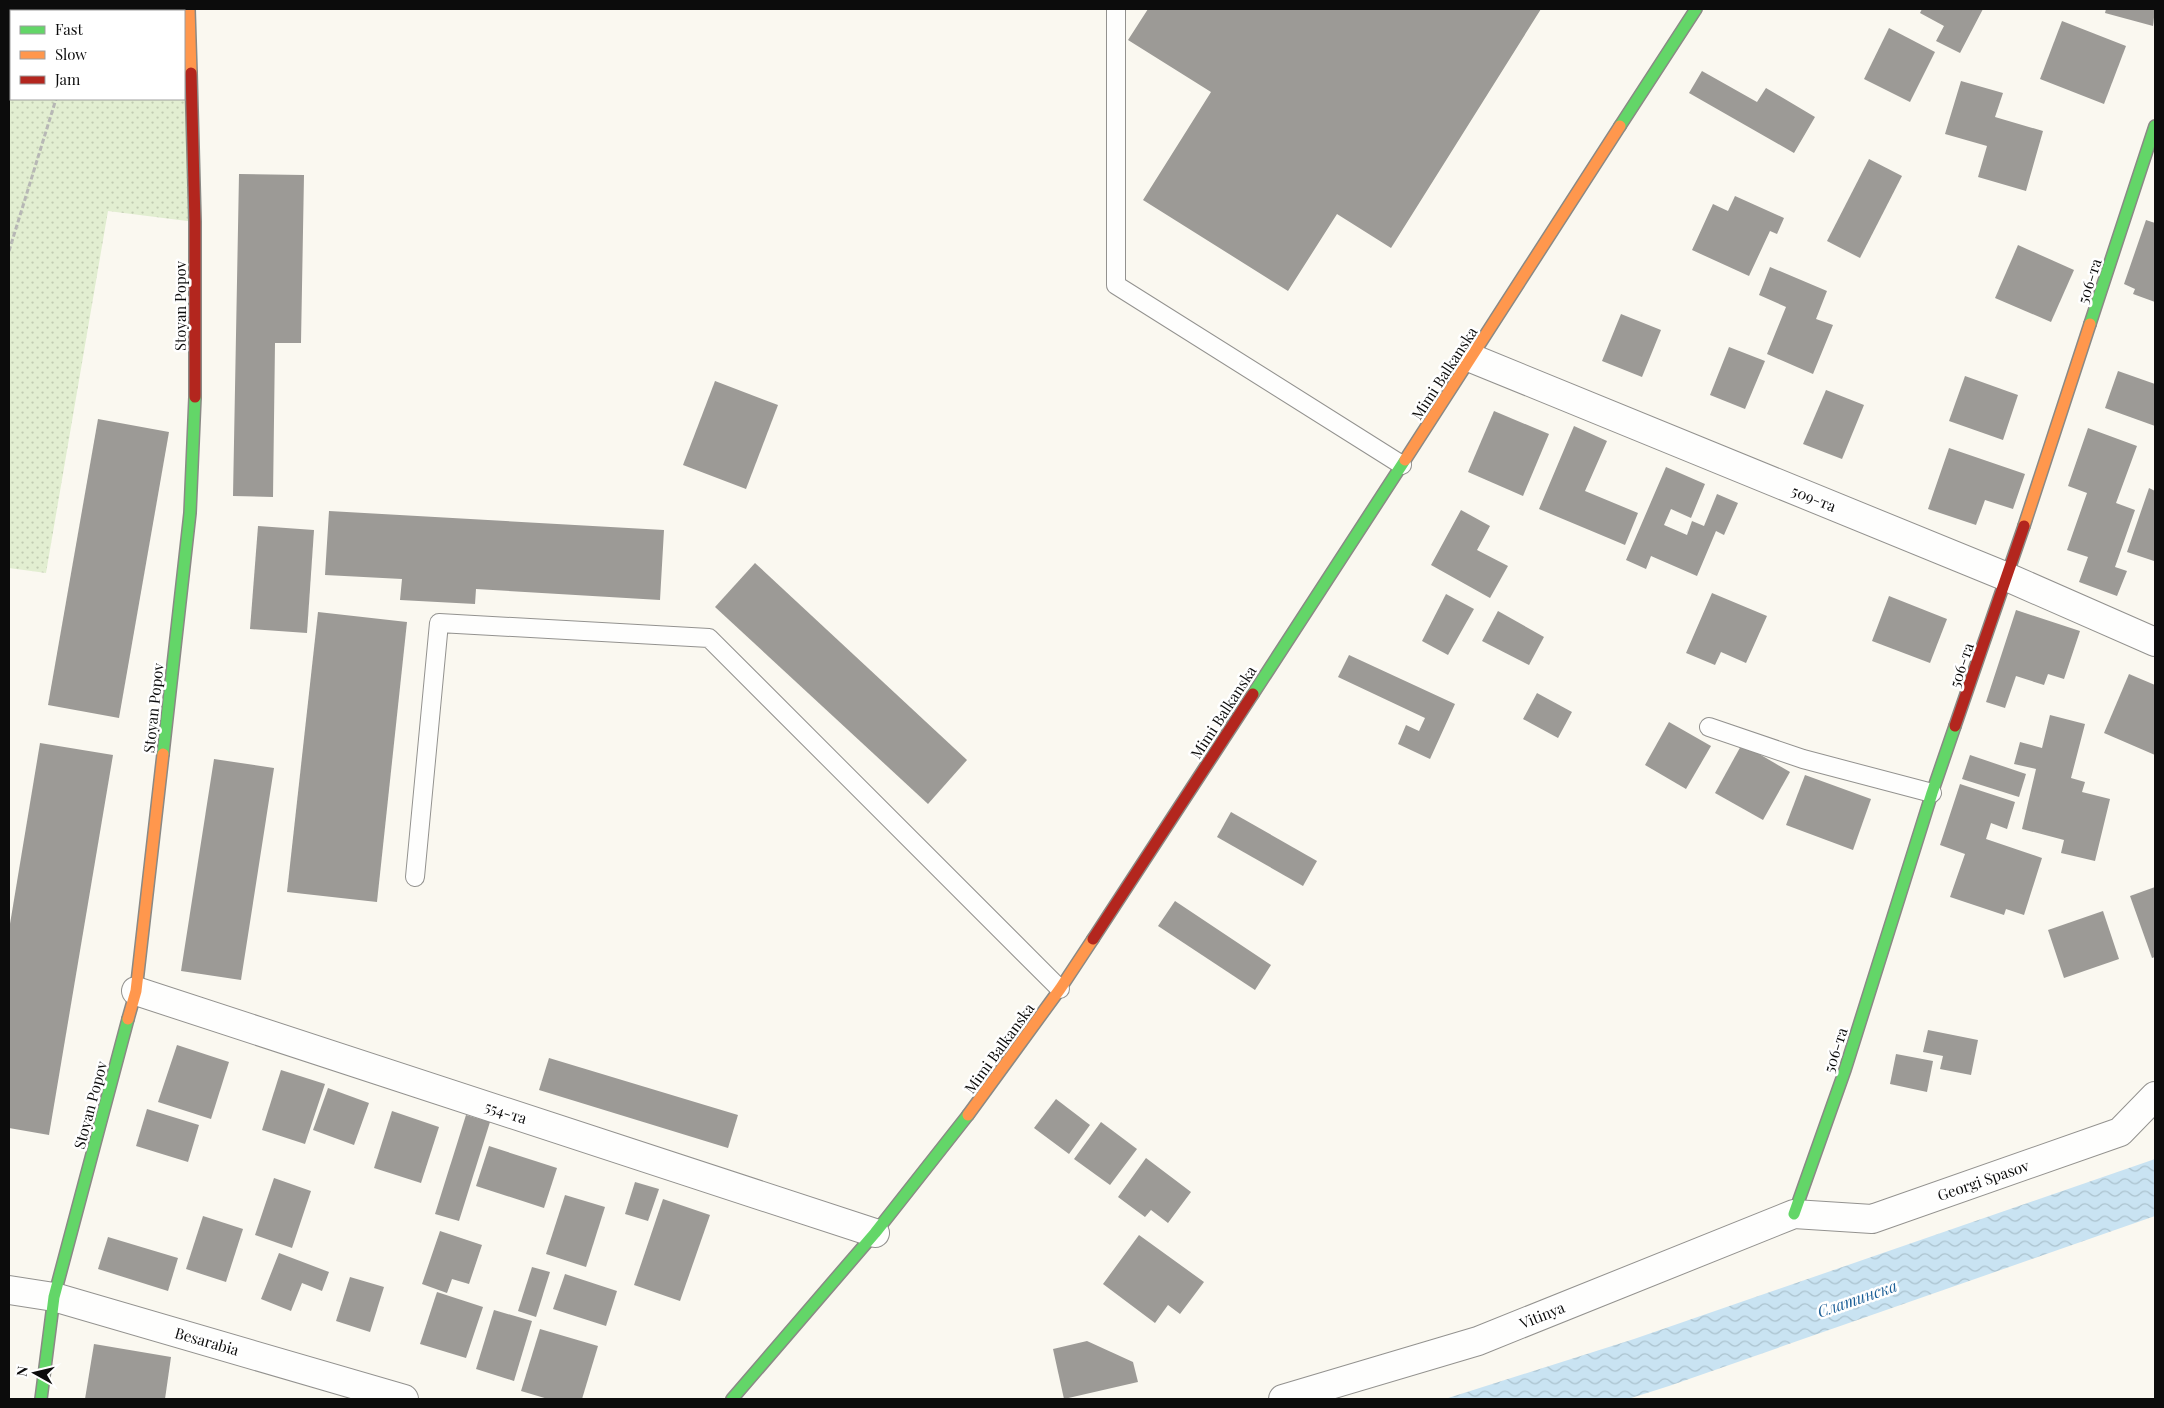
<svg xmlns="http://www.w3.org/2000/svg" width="2164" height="1408" font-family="'Playfair Display',serif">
<defs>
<pattern id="grass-dots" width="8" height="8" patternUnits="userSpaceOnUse" patternTransform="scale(1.25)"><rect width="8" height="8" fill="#e2eed1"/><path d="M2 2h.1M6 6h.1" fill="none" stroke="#c1cbb2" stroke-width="1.8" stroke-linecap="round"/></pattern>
<pattern id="water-waves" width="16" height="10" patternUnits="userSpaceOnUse" patternTransform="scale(1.25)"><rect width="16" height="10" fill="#c9e3f2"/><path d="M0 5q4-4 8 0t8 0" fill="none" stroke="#abc2ce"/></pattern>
</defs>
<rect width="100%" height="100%" fill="#faf8f0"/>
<path fill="url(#grass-dots)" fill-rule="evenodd" d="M9,9h180l6,213 -87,-11 -62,362 -37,-5zM11,11h173v88h-173z"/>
<path fill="url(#water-waves)" d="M2155,1159v57l-486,170 -41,13h-183l189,-60z"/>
<g fill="#9c9a96">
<path d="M1148,9h393l-150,239 -54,-34 -49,77 -145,-91 68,-108 -83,-52z"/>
<path d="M1922,9h61l-23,44 -24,-12 8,-15 -24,-13z"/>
<path d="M2106,9h49l-2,17 -48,-13z"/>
<path d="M2062,21l64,25 -22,58 -64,-25z"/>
<path d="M1889,28l46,24 -25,50 -46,-23z"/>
<path d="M1702,71l55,31 9,-14 49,29 -21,36 -105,-60z"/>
<path d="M1961,81l42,12 -8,24 48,14 -17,60 -48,-14 9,-31 -42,-12z"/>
<path d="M1869,159l33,17 -42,82 -33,-17z"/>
<path d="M239,174l65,1 -3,168h-26l-2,154 -40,-1z"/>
<path d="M1735,196l49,22 -7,16 -7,-3 -21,45 -57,-26 21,-46 15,7z"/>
<path d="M2146,220l9,3v79l-22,-8 2,-5 -11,-5z"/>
<path d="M2018,245l56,25 -23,52 -56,-24z"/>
<path d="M1770,267l57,24 -11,28 17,6 -20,49 -46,-20 19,-47 -27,-12z"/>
<path d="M1621,314l40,16 -19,47 -40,-16z"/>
<path d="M1729,347l36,14 -20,48 -35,-14z"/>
<path d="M2118,371l37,13v42l-50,-18z"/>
<path d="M1965,376l53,19 -15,45 -54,-19z"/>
<path d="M715,381l63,24 -32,84 -63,-24z"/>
<path d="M1826,390l38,15 -22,54 -39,-15z"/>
<path d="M1494,411l55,23 -26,62 -55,-24z"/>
<path d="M98,419l71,13 -50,286 -71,-13z"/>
<path d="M1574,426l33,15 -22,50 53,22 -13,32 -86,-36z"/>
<path d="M2088,428l49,18 -21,57 19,7 -20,57 12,4 -10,25 -38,-14 9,-25 -21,-7 20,-57 -19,-7z"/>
<path d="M1949,448l76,26 -12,35 -28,-9 -9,25 -48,-16z"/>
<path d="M1666,467l39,17 -14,34 -20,-9 -7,16 23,10 5,-14 12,5 13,-32 21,9 -14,32 -8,-4 -19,45 -46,-20 -5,13 -20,-9z"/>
<path d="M2149,488l6,3 -1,70 -27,-9z"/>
<path d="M1461,510l29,16 -13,24 31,16 -18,32 -59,-33z"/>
<path d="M329,511l335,19 -4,70 -184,-11 -1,15 -75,-4 2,-21 -77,-4z"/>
<path d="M258,526l56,4 -7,103 -57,-4z"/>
<path d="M755,563l212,197 -39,44 -213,-197z"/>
<path d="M1712,593l55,23 -21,47 -25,-11 -6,13 -29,-12z"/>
<path d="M1446,594l28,15 -26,46 -26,-14z"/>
<path d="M1889,596l58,23 -17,44 -58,-22z"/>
<path d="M2016,610l64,21 -16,48 -16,-5 -4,11 -28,-9 -11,32 -19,-6z"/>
<path d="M1498,611l46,26 -15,28 -47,-24z"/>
<path d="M318,612l89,10 -30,280 -90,-10z"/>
<path d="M1349,655l106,49 -25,55 -32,-15 8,-19 13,6 6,-13 -87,-41z"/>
<path d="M2129,674l26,11v70l-51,-22z"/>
<path d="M1537,693l35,19 -14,26 -35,-19z"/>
<path d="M2050,715l35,9 -14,54 14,4 -3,10 28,7 -15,62 -34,-8 3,-13 -42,-11 14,-60 -22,-5 6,-22 22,6z"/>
<path d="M1669,722l42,24 -25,43 -41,-24z"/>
<path d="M40,743l73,12 -64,380 -40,-7v-198z"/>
<path d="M1742,744l48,28 -27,48 -48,-27z"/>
<path d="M1970,755l56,19 -7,23 -57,-18z"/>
<path d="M214,759l60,9 -33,212 -60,-9z"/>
<path d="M1805,775l66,24 -18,51 -67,-25z"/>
<path d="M1960,784l55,18 -8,27 -16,-6 -5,16 56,19 -18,57 -18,-6 -2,6 -54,-18 15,-43 -25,-9z"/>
<path d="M1231,812l86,49 -14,25 -86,-49z"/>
<path d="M2155,887v70l-3,1 -22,-62z"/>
<path d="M1175,901l96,64 -16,25 -97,-64z"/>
<path d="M2103,911l16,48 -55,19 -16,-48z"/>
<path d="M1928,1030l50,10 -7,35 -31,-6 3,-13 -20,-4z"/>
<path d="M177,1045l52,17 -18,57 -53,-17z"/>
<path d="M1896,1054l37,7 -6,31 -37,-8z"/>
<path d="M549,1058l189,57 -10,33 -189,-58z"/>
<path d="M281,1070l44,14 -20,60 -43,-14z"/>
<path d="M328,1088l41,15 -15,42 -41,-15z"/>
<path d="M1056,1099l34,26 -21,29 -35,-26z"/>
<path d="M147,1109l52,16 -11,37 -52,-16z"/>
<path d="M392,1111l47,16 -18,56 -47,-15z"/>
<path d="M466,1115l24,7 -31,99 -24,-7z"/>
<path d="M1101,1122l36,27 -27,36 -36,-26z"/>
<path d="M489,1146l68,22 -13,40 -68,-22z"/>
<path d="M1146,1158l45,34 -23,31 -17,-13 -6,7 -27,-20z"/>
<path d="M274,1178l37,13 -19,57 -37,-13z"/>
<path d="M635,1182l24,7 -11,32 -23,-7z"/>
<path d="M565,1195l40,12 -19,60 -40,-13z"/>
<path d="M663,1199l47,16 -30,86 -46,-16z"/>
<path d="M203,1216l40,13 -17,53 -40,-13z"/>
<path d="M440,1231l42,14 -13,39 -17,-5 -5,14 -25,-9z"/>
<path d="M1139,1235l65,47 -24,32 -12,-9 -13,18 -52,-39z"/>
<path d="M108,1237l70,21 -10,33 -70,-22z"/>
<path d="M279,1253l50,19 -7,19 -20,-8 -11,28 -30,-12z"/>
<path d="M532,1267l18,5 -14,45 -18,-6z"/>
<path d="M565,1274l52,17 -11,35 -53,-17z"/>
<path d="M350,1277l34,10 -14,45 -34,-11z"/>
<path d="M437,1292l46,15 -17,51 -46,-14z"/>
<path d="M494,1310l38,11 -18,60 -38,-12z"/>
<path d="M540,1329l58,17 -16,53h-34l-27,-8z"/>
<path d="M1087,1341l46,21 5,20 -74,17 -11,-50z"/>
<path d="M94,1344l77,13 -6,42h-80z"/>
</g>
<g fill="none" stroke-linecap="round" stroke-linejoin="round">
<defs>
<g id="lane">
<path d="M1116,9v276l286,180"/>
<path d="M1709,727l94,32 129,34"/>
<path d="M415,877l24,-254 270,15 351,351"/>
</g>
<g id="street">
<path d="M1471,358l536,219 148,65"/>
<path d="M136,991l739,242"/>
<path d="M9,1290l45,7 350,102"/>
<path d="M1283,1399l195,-58 316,-127 78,5 248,-87 35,-36"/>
</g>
<g id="fast">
<path d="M1620,126l76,-117"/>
<path d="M2090,324l65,-198"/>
<path d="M1253,694l152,-234"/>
<path d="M163,754l27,-241 5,-116"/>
<path d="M1794,1214l51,-144 87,-277 23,-67"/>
<path d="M41,1399l13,-102 74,-278"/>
<path d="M732,1399l143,-166 93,-118"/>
</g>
<g id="slow">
<path d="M189,9l2,64"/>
<path d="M1405,460l215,-334"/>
<path d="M2024,526l66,-202"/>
<path d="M128,1019l8,-28 27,-237"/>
<path d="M968,1115l92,-126 33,-50"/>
</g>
<g id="jam">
<path d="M191,73l4,149v175"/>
<path d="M1955,726l69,-200"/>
<path d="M1093,939l160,-245"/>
</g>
</defs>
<use href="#lane" stroke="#93928f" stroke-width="20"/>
<use href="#street" stroke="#93928f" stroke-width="30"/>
<use href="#fast" stroke="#8a8985" stroke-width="14"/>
<use href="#slow" stroke="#8a8985" stroke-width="14"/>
<use href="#jam" stroke="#8a8985" stroke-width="14"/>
<g stroke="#b7b7b5" stroke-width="3" stroke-dasharray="5 2.5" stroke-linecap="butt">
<path d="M77,11v-2"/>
<path d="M9,71h2"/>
<path d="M9,251l47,-152"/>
</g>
<use href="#lane" stroke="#fefefd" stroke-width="18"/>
<use href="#street" stroke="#fefefd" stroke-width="28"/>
<use href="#fast" stroke="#63d668" stroke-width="11"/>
<use href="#slow" stroke="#ff974d" stroke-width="11"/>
<use href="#jam" stroke="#b3261e" stroke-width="11"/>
</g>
<g text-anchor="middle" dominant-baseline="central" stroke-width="5" stroke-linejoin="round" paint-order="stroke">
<g font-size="15" fill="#0c0c0c" stroke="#fff">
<text transform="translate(2089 281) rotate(-72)">506-та</text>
<text transform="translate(180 306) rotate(-90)">Stoyan Popov</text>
<text transform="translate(1444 373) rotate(-57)">Mimi Balkanska</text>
<text transform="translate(1814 498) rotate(22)">509-та</text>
<text transform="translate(1961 665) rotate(-71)">506-та</text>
<text transform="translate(153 708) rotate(-84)">Stoyan Popov</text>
<text transform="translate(1223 712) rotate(-57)">Mimi Balkanska</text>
<text transform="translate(999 1048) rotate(-54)">Mimi Balkanska</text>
<text transform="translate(1835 1050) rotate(-72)">506-та</text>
<text transform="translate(90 1105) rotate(-75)">Stoyan Popov</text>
<text transform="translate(506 1112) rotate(18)">554-та</text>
<text transform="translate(1983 1180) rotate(-19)">Georgi Spasov</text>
<text transform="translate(1542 1315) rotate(-22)">Vitinya</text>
<text transform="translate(207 1341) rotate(16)">Besarabia</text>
</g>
<g font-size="16" font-style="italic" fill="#1c5f97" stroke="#fff">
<text transform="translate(1857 1298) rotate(-19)">Слатинска</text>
</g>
</g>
<rect width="2164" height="1408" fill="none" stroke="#0c0c0c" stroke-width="20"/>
<rect x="10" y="10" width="175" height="90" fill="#ffffff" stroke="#9e9e9e"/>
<rect x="20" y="26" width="25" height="8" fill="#63d668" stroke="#9e9e9e"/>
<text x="55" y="35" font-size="15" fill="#0c0c0c">Fast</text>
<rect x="20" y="51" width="25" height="8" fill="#ff974d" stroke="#9e9e9e"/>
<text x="55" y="60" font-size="15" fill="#0c0c0c">Slow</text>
<rect x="20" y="76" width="25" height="8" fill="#b3261e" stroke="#9e9e9e"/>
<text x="55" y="85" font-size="15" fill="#0c0c0c">Jam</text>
<g transform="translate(35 1373) rotate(278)" stroke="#ffffff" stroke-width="4" paint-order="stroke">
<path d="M0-4L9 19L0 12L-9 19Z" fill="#0c0c0c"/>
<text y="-8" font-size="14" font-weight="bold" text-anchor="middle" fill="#0c0c0c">N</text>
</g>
</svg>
